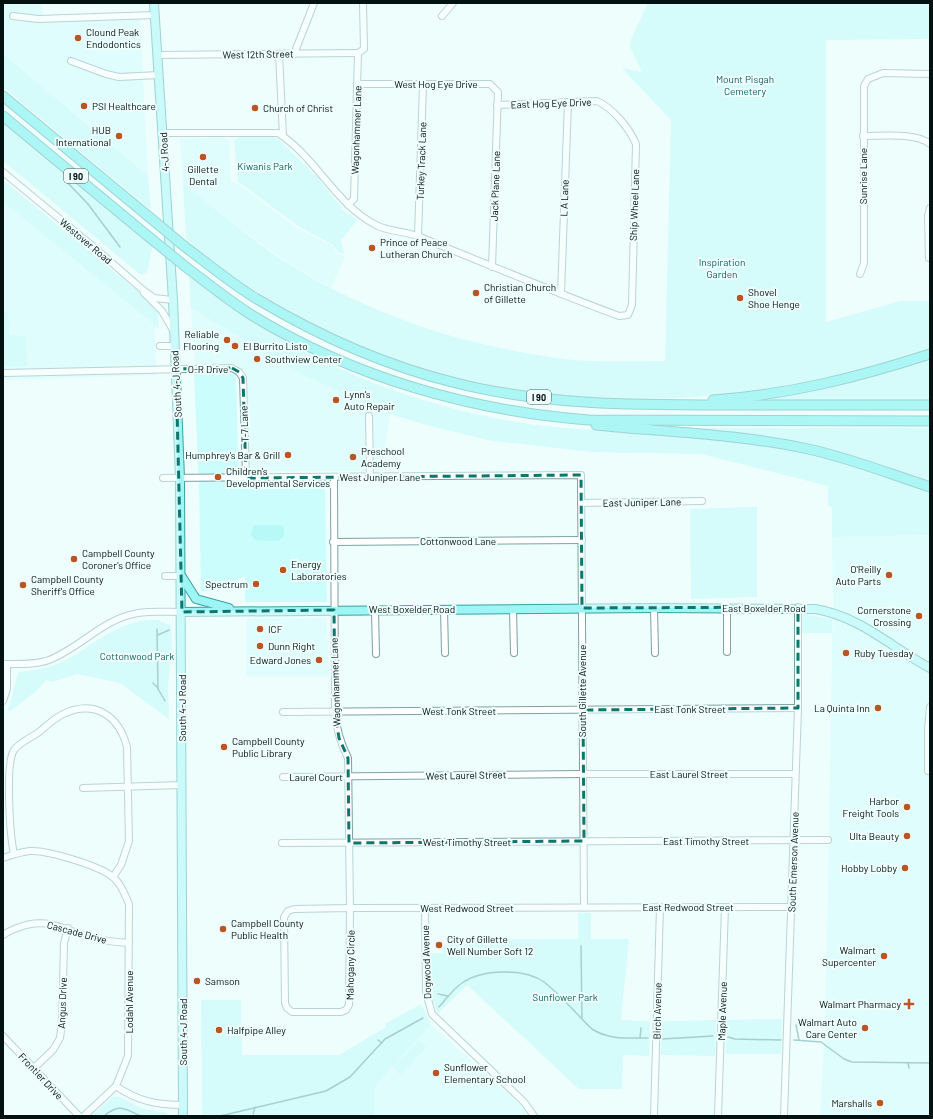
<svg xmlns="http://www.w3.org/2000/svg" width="933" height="1119" font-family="Barlow,sans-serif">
<rect width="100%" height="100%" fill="#eefefd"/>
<g fill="#cafdfb">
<path d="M3,3h39l1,18 97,-3 8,158 -145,-122z"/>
<path d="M221,137l8,3 2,42 7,2 59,44 36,18 4,8 8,2 -14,32 -47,-28 -52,-37 -49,-40 -3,-44z"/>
<path d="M3,202l156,126h-4l1,47 -153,5z"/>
<path d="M191,308l112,67 87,39 -8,57h-129l-4,-8 -4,-91 -7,-6 -4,-2h-39z"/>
<path d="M194,374h38l4,3 3,106h84l2,2 2,117h-82v-26l-33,15h-11l-2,-105z"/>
<path d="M930,535v581h-110l5,-89 3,-140 5,-290 -1,-60z"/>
<path d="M327,618l2,58h-83l1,-57z"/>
<path d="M431,1024l92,84 5,8h-154v-28z"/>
</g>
<g fill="#b6f9f7">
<path d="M648,3h282v36l-104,1v282l74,-21h30v48c-22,8 -45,17 -68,23 -61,16 -124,23 -188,26 -39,1 -79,3 -118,-1 -118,-13 -234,-57 -330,-126 -14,-10 -27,-21 -40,-32l-3,-56c33,27 66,55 101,78 74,47 156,77 242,92 23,4 46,8 69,8 23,1 47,0 70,0l6,-241 -49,-52 20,4 -12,-25 1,-8z"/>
<path d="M3,54l145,122 3,34 -148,-123z"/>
<path d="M3,122l150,123 -6,27 -6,3 -138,-114z"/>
<path d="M239,137h34l5,2 40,39 26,33 13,9 -16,21 3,13 -6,-2 -5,-7 -35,-19 -58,-43h-2l-4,-42z"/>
<path d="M3,180l154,127 2,21 -156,-126z"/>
<path d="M189,275c101,84 233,138 364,152 72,7 145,8 216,19 52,7 100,25 150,41l11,5v43l-98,2v-29l-4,-3v-19l-127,-32 -109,-2 -105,-12 -61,-15 -36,-11 -87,-39 -112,-67z"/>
<path d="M3,289l1,23h4l1,23 17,1 1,30h-24z"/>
<path d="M930,357v43l-159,1 2,-4z"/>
<path d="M694,428h236v55l-69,-24 -176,-29z"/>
<path d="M757,507v90l-66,2 -1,-90z"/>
<path d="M253,525h28l3,2v9l-4,4 -3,1 -22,-1 -4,-5z"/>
<path d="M803,614l29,5v14h-32v-18z"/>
<path d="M145,620h14l12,6 1,17 -4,43 1,33 -49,-36 -43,-9 -24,8 -7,-2 -11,12 -26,20 -1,-3c6,-12 5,-25 11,-37 16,-2 33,-4 47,-12 30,-16 43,-33 79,-40z"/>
<path d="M578,913h13v26h38l-8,81 29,1 -1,35 -26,-1 -1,34h-43l-112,-104 -29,28 -6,-14 -1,-46h12v-8h4v-5l131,-1z"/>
<path d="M201,1000h40l1,55h97l47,-28 -1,-3 36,-20 10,20 -57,64v28h-172z"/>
<path d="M782,1019l-1,35h-55l1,-34z"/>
<path d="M716,1020l-1,36 -54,-1 1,-34z"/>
<path d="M419,1040l7,7 -25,28 -8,-7z"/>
<path d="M118,1096l25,13 24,4v3h-75l20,-19z"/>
</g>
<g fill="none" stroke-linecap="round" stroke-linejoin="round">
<g stroke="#519795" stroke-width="1.5">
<path d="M65,180l23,24 32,43"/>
<path d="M157,629l1,60"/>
<path d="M158,635l11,-5"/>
<path d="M153,683l4,4 8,14"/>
<path d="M581,946l1,72"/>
<path d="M438,994l10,2"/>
<path d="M439,1007c7,-8 14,-18 23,-24 20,-14 62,-15 82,-1 17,13 32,32 48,47 17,11 36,9 56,9"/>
<path d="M796,1025l3,15"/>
<path d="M728,1037l7,2 46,1"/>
<path d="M640,1038l1,-10"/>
<path d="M662,1039l51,-3"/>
<path d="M378,1040l4,3"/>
<path d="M794,1040l27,2 23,17 8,3 78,1"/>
<path d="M908,1063l1,5"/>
<path d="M253,1114l2,-7"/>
<path d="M104,1116c16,-13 20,-7 37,0"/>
<path d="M220,1116l106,-25 24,-14 35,-38 38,-21"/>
</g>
<defs>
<g id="minor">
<path d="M13,16l25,3 117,-4"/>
<path d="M442,16l11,-13"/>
<path d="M358,53l6,-4 -1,-46"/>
<path d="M279,54l4,82"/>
<path d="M294,54l20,-51"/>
<path d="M157,55l201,-2"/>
<path d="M71,61l35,13 13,3 40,-2"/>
<path d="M358,84h132l8,8 -6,175"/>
<path d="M163,133h115c38,24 57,71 98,92 13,7 30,6 44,12 66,27 132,54 199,79l9,-1 4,-10 4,-161c-7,-16 -22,-35 -39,-43l-100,4"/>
<path d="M863,136c18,0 53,-4 67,8"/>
<path d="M3,172l92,76 48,42 11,8 19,2"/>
<path d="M348,205l6,-6 4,-146"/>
<path d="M418,236l5,-151"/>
<path d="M929,258l-1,-42 2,-8"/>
<path d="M860,274l4,-11v-177l4,-7 15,-6 47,1"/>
<path d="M144,293l18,18 11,19"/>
<path d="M561,294l7,-192"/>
<path d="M160,346h14"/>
<path d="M3,373l229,-5 7,4 4,6 3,100"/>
<path d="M369,416l1,61"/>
<path d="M334,477l1,234c1,18 5,31 13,47l2,150 441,-1"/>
<path d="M163,478l418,-3 3,432"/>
<path d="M581,503l121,-2"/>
<path d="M333,542l249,-2"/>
<path d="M165,576h17"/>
<path d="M654,608l1,45"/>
<path d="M727,608v44"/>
<path d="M444,609l1,44"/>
<path d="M513,609l1,44"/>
<path d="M375,610l1,44"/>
<path d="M3,664c15,0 32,1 46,-4 28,-11 49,-35 77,-44 18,-6 37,-4 56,-4"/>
<path d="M3,701l4,-12v-25"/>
<path d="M283,712l515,-4"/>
<path d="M928,771v-42l2,-22"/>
<path d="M283,777l299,-3h213"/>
<path d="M83,788l99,-3"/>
<path d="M282,843l546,-3"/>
<path d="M14,854c-4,-18 -9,-90 0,-104 5,-7 18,-13 25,-18 7,-6 16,-14 24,-18 32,-15 56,2 64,33l2,94 -8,24 -8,12"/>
<path d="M3,858c9,-3 17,-6 27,-7 17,-1 71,15 84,27 8,7 11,17 15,26l-1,152 -12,30 -32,30"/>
<path d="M350,908l-1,97 -3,5 -5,2h-49l-5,-4 -2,-5 -1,-86 4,-6 6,-2z"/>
<path d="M425,908l1,84 6,22 92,88 10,14"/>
<path d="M3,935c4,-3 9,-5 14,-7 29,-12 45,1 72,9 13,4 27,5 40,6"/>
<path d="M3,1036l76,80"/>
<path d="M34,1068l19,-18 7,-12 2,-15 2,-80 4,-15"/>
<path d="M116,1086c21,15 41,19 67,19"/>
<path d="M654,1116l6,-209"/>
<path d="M718,1116l7,-209"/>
<path d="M784,1116l14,-408v-101"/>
</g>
<g id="major">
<path d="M154,3l19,297 7,178 3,638"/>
<path d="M182,577l14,22 33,9"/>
<path d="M182,612l472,-4 161,1c44,7 76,38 115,59"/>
</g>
<g id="highway">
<path d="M3,96l145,120"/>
<path d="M3,116l146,121"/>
<path d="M184,246c24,18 48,38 73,53 62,37 129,67 199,84 87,22 177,22 266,22 69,0 139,0 208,0"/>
<path d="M186,267c21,16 42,33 64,47 102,63 220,97 339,106l341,1"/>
<path d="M713,400c75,-5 146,-23 217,-46"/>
<path d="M596,425c70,7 143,9 212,24 42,9 82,25 122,38"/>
</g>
</defs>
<use href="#minor" stroke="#7ca2a1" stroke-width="8"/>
<use href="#major" stroke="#3ca19f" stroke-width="10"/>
<use href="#highway" stroke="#3ca19f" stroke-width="11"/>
<use href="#minor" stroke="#fff" stroke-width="6"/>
<use href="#major" stroke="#9df5f4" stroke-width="8"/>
<use href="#highway" stroke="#5befec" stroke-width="9"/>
<defs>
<g id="highway-bridge">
<path d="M148,216l36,30"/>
<path d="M149,237l37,30"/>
</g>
</defs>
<use href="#highway-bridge" stroke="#3ca19f" stroke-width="11" stroke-linecap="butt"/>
<use href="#highway-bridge" stroke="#5befec" stroke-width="9"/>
</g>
<path d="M0 0H933V1119H0ZM232,368l7,4 4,6 3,100 335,-3 1,133 216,-1v101l-215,2 1,131 -235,2 -1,-85 -9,-20 -4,-27 -1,-101 -152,2 -6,-243z" fill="#eefefd" fill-opacity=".55" fill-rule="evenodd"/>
<path fill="none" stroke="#0f766e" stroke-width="3" stroke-dasharray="8 5" stroke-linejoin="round" d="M232,368l7,4 4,6 3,100 335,-3 1,133 216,-1v101l-215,2 1,131 -235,2 -1,-85 -9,-20 -4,-27 -1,-101 -152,2 -6,-243z"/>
<g fill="#b95423" stroke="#eefefd" stroke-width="1.5">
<circle cx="78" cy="38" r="4"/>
<circle cx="84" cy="106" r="4"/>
<circle cx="255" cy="108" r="4"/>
<circle cx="119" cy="136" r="4"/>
<circle cx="203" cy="157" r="4"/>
<circle cx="372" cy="248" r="4"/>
<circle cx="476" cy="293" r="4"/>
<circle cx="740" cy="298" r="4"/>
<circle cx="227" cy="340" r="4"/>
<circle cx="235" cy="346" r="4"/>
<circle cx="257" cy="359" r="4"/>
<circle cx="336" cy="400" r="4"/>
<circle cx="288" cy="455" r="4"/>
<circle cx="353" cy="457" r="4"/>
<circle cx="218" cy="477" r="4"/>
<circle cx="74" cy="559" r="4"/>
<circle cx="283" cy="570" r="4"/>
<circle cx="889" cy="575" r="4"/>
<circle cx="256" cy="584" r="4"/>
<circle cx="23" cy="585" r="4"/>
<circle cx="919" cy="616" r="4"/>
<circle cx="260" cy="629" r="4"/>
<circle cx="260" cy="646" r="4"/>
<circle cx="846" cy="653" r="4"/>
<circle cx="319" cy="660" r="4"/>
<circle cx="878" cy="708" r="4"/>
<circle cx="224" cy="747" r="4"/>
<circle cx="907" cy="807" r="4"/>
<circle cx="907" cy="836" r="4"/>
<circle cx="905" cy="868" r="4"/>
<circle cx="223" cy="929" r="4"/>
<circle cx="439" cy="945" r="4"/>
<circle cx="884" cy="956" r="4"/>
<circle cx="197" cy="981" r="4"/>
<path d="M907 998h4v4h4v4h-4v4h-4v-4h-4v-4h4z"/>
<circle cx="865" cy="1028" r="4"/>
<circle cx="219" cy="1030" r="4"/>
<circle cx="436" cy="1073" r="4"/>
<circle cx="880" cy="1103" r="4"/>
</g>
<g text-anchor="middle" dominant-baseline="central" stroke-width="4" stroke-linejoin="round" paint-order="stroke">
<g fill="#eefefd" stroke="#4a5857" stroke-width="1">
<rect x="64" y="169" width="24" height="14" rx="3"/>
<rect x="527" y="390" width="24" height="14" rx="3"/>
</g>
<g font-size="9" font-weight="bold" fill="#031110">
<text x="76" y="176">I 90</text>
<text x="539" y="397">I 90</text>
</g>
<g font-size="10" fill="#031110" stroke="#eefefd" text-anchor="start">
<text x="86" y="32">Clound Peak<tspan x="86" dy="12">Endodontics</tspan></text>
<text x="92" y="106">PSI Healthcare</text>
<text x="263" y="108">Church of Christ</text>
<text x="111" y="130" text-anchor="end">HUB<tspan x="111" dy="12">International</tspan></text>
<text x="203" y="169" text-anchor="middle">Gillette<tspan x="203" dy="12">Dental</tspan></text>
<text x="380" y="242">Prince of Peace<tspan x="380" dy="12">Lutheran Church</tspan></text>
<text x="484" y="287">Christian Church<tspan x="484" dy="12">of Gillette</tspan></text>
<text x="748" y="292">Shovel<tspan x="748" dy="12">Shoe Henge</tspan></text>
<text x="219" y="334" text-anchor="end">Reliable<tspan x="219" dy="12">Flooring</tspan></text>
<text x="243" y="346">El Burrito Listo</text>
<text x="265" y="359">Southview Center</text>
<text x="344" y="394">Lynn's<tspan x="344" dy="12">Auto Repair</tspan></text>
<text x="361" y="451">Preschool<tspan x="361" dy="12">Academy</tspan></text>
<text x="280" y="455" text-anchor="end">Humphrey's Bar &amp; Grill</text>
<text x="226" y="471">Children's<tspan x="226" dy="12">Developmental Services</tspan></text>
<text x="82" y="553">Campbell County<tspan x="82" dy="12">Coroner's Office</tspan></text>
<text x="291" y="564">Energy<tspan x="291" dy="12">Laboratories</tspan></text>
<text x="881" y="569" text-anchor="end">O'Reilly<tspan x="881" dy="12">Auto Parts</tspan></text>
<text x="31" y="579">Campbell County<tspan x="31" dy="12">Sheriff's Office</tspan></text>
<text x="248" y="584" text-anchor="end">Spectrum</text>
<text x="911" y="610" text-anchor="end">Cornerstone<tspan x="911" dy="12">Crossing</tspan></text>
<text x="268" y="629">ICF</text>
<text x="268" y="646">Dunn Right</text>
<text x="854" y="653">Ruby Tuesday</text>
<text x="311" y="660" text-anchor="end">Edward Jones</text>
<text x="870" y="708" text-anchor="end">La Quinta Inn</text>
<text x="232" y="741">Campbell County<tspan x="232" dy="12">Public Library</tspan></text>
<text x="899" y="801" text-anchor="end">Harbor<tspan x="899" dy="12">Freight Tools</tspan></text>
<text x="899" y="836" text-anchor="end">Ulta Beauty</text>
<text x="897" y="868" text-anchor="end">Hobby Lobby</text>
<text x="231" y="923">Campbell County<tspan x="231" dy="12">Public Health</tspan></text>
<text x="447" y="939">City of Gillette<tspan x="447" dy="12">Well Number Soft 12</tspan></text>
<text x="876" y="950" text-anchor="end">Walmart<tspan x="876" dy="12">Supercenter</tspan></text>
<text x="205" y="981">Samson</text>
<text x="901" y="1004" text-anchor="end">Walmart Pharmacy</text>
<text x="857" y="1022" text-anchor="end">Walmart Auto<tspan x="857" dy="12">Care Center</tspan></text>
<text x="227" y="1030">Halfpipe Alley</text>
<text x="444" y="1067">Sunflower<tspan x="444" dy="12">Elementary School</tspan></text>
<text x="872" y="1103" text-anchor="end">Marshalls</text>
</g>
<g font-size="10" fill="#031110" stroke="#eefefd">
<text transform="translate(258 54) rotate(-1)">West 12th Street</text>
<text x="436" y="84">West Hog Eye Drive</text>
<text transform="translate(551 103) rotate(-2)">East Hog Eye Drive</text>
<text transform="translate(356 130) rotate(-88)">Wagonhammer Lane</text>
<text transform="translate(164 152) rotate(-93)">4-J Road</text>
<text transform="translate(421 161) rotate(-88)">Turkey Track Lane</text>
<text transform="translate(863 176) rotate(-90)">Sunrise Lane</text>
<text transform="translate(495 186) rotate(-88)">Jack Plane Lane</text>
<text transform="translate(564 198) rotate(-88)">L A Lane</text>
<text transform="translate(634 205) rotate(-88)">Ship Wheel Lane</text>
<text transform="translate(86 241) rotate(40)">Westover Road</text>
<text x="208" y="369">O-R Drive</text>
<text transform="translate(176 384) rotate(-93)">South 4-J Road</text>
<text transform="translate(244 424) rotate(-92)">T-7 Lane</text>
<text x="380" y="477">West Juniper Lane</text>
<text transform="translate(642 502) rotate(-1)">East Juniper Lane</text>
<text x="458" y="541">Cottonwood Lane</text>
<text x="764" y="608">East Boxelder Road</text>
<text x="412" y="609">West Boxelder Road</text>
<text transform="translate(335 682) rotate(-92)">Wagonhammer Lane</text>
<text transform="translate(582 691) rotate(-90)">South Gillette Avenue</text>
<text transform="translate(182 708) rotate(-90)">South 4-J Road</text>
<text x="690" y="709">East Tonk Street</text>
<text x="459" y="711">West Tonk Street</text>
<text x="689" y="774">East Laurel Street</text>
<text transform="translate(466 775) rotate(-1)">West Laurel Street</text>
<text x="316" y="777">Laurel Court</text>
<text x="706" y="841">East Timothy Street</text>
<text x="467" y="842">West Timothy Street</text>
<text transform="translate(793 862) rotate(-88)">South Emerson Avenue</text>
<text x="688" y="907">East Redwood Street</text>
<text x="467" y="908">West Redwood Street</text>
<text transform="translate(77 932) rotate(15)">Cascade Drive</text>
<text transform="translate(426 962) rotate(-92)">Dogwood Avenue</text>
<text transform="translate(350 965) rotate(-89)">Mahogany Circle</text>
<text transform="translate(129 1002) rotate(-90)">Lodahl Avenue</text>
<text transform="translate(62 1003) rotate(-88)">Angus Drive</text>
<text transform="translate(657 1011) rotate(-89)">Birch Avenue</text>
<text transform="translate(722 1011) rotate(-88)">Maple Avenue</text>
<text transform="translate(183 1032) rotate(-90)">South 4-J Road</text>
<text transform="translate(41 1076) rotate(47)">Frontier Drive</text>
</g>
<g font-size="10" fill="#126160" stroke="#eefefd">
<text x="745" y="79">Mount Pisgah<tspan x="745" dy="12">Cemetery</tspan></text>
<text x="265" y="166">Kiwanis Park</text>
<text x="722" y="262">Inspiration<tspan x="722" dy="12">Garden</tspan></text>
<text x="137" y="656">Cottonwood Park</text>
<text x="565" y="997">Sunflower Park</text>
</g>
</g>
<rect width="933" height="1119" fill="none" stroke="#031110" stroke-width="8"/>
</svg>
